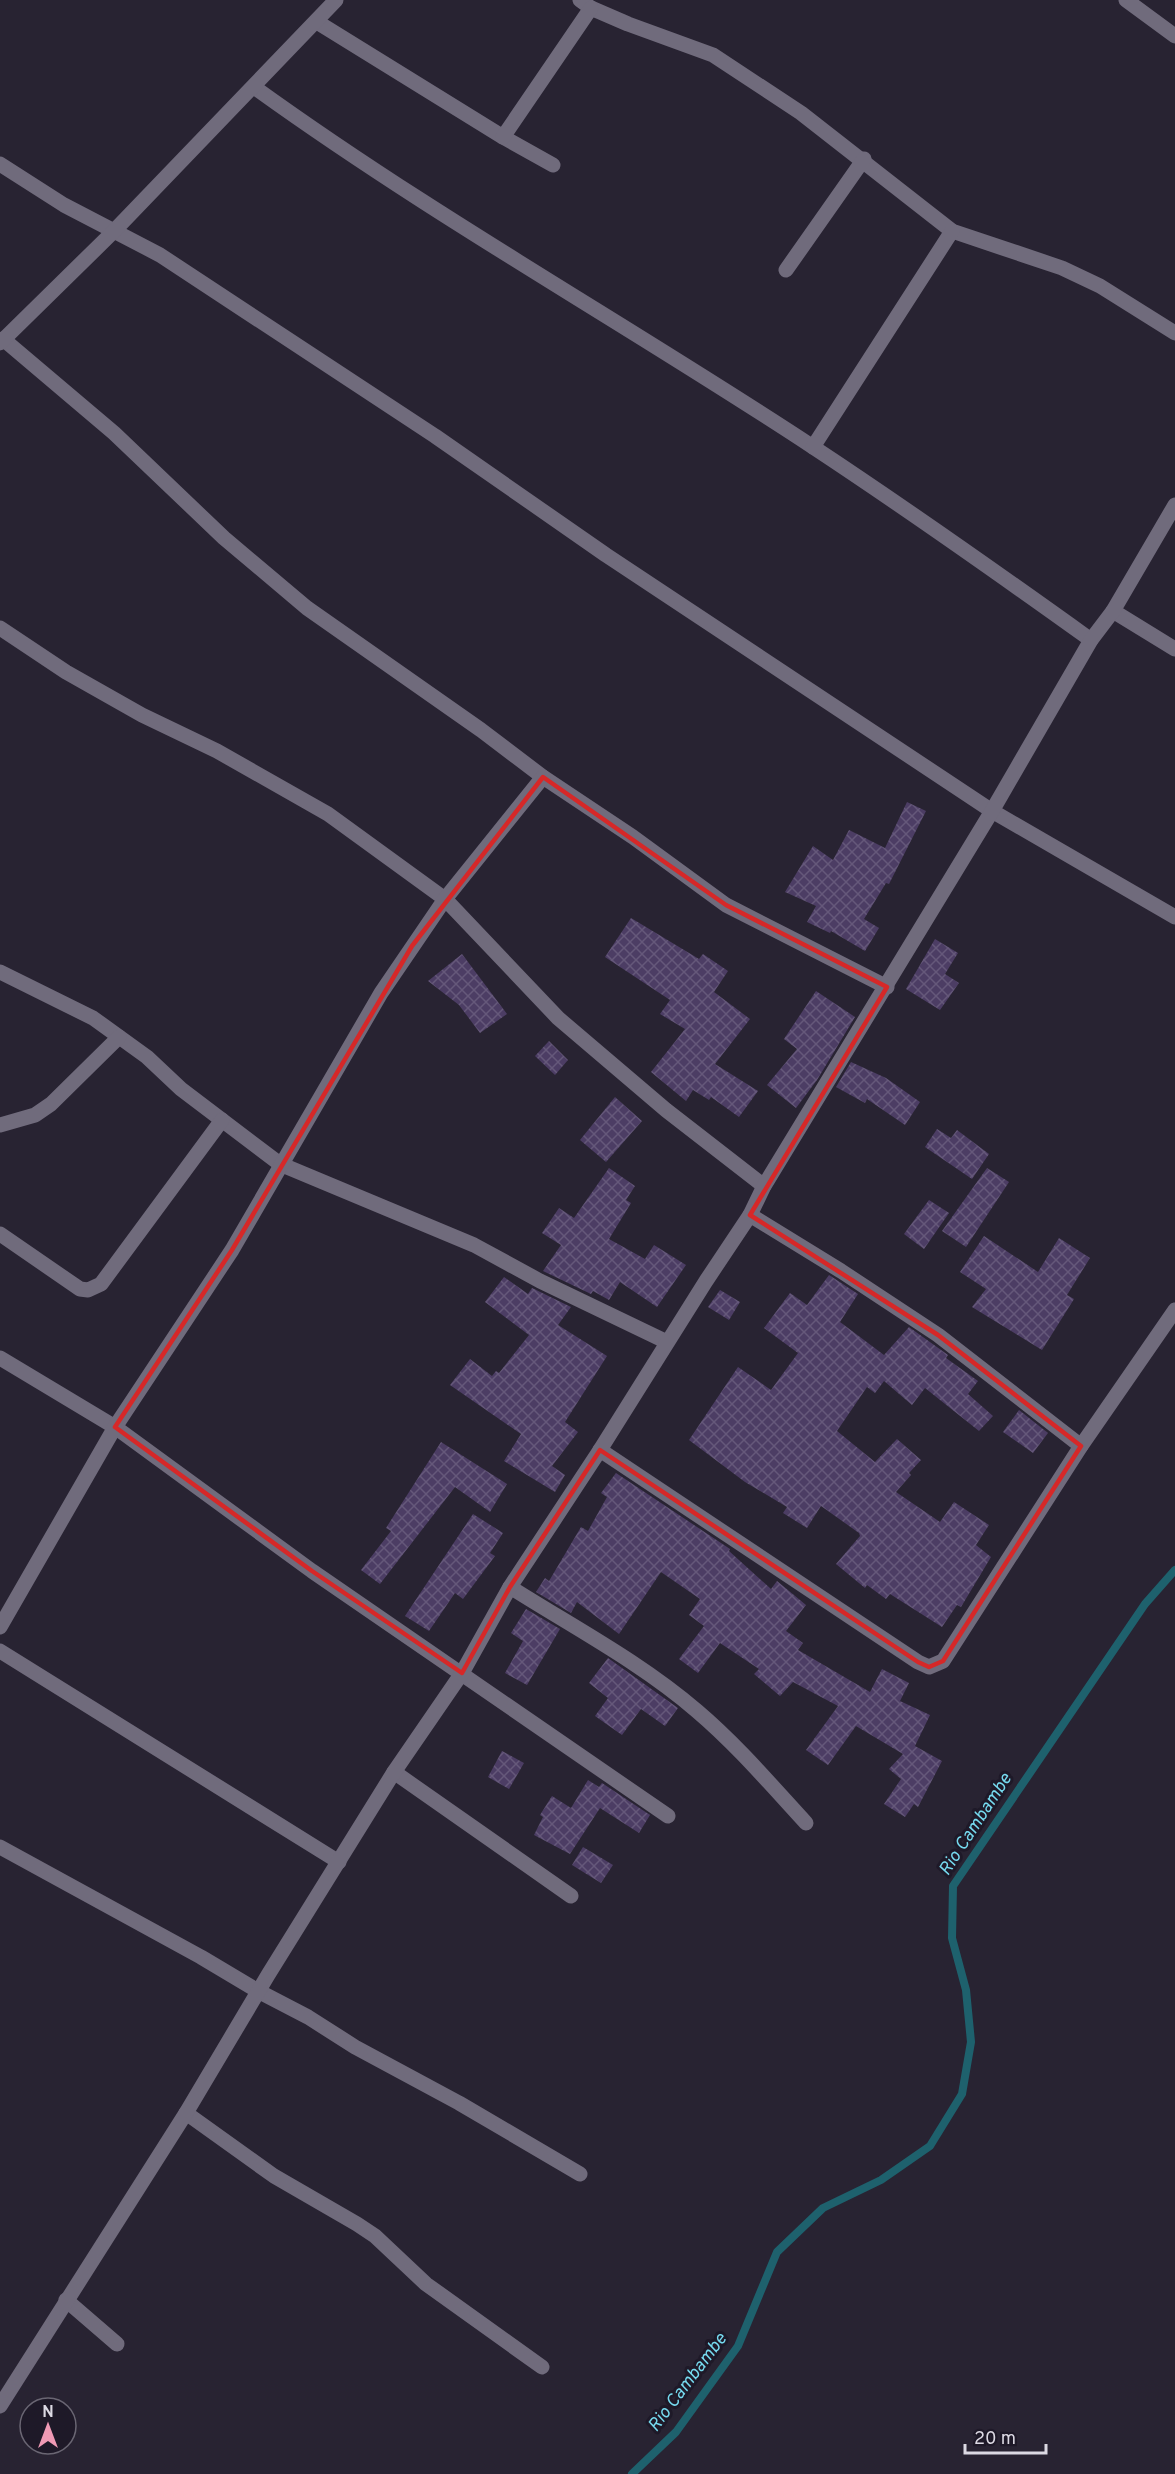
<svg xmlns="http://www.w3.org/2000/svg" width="1175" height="2474" font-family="Overpass,sans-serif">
<defs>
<pattern id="building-cross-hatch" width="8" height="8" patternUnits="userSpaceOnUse" patternTransform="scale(1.5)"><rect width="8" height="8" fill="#4c3d64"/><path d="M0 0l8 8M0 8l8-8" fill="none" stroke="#65587a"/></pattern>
</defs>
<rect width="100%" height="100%" fill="#282332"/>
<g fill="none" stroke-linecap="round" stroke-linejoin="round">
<path stroke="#1e616d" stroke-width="8" d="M632,2474l44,-42 62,-86 39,-94 46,-44 58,-28 49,-34 32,-52 9,-52 -5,-52 -14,-52 1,-52 192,-282 30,-34"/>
</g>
<g fill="url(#building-cross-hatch)">
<path d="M907,802l19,9 -37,73 -3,-1 -22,36 15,9 -14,23 -34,-20 -1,2 -23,-11 9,-16 -31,-14 28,-46 20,14 16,-30 36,18z"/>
<path d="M631,918l68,41 4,-5 25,17 -14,21 36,27 -35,45 43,27 -19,26 -28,-20 -2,3 -16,-10 -7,11 -35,-29 34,-43 -25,-15 10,-14 -65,-43z"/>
<path d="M935,939l23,14 -13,21 14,9 -19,27 -34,-21z"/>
<path d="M462,954l45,60 -27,19 -21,-28 -31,-24z"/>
<path d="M816,991l39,26 -38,63 -21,28 -29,-23 30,-36 -13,-10z"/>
<path d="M549,1041l19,19 -13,15 -20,-19z"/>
<path d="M851,1062l35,16 34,24 -15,23 -38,-26 -2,4 -29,-16z"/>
<path d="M615,1097l27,24 -36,41 -26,-22z"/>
<path d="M937,1129l14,9 6,-8 32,24 -17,25 -47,-32z"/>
<path d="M609,1168l26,18 -9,14 5,3 -22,36 36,20 9,-14 32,20 -29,42 -37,-25 -11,18 -16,-9 -2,3 -48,-23 18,-26 -19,-12 17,-25 15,10z"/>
<path d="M987,1168l22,14 -43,65 -24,-16z"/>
<path d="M929,1200l20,13 -25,36 -20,-15z"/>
<path d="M984,1236l54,36 21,-34 31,20 -23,37 7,4 -32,51 -70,-43 14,-18 -26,-17z"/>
<path d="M829,1275l29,19 -18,28 44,33 25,-28 39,28 -2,3 32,23 -10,13 25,22 -14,15 -54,-43 -13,17 -28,-24 -9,12 -8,-6 -30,44 38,31 22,-23 24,21 -12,13 2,2 -15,17 44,30 14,-20 35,23 -13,20 15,12 -30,50 -4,-2 -15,22 -52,-33 -4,5 -19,-14 -2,3 -29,-24 24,-28 -1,-3 -38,-27 -14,22 -24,-15 4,-6 -42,-25 -56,-42 49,-73 33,23 27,-37 -34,-25 26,-35 17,12z"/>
<path d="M504,1277l24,17 4,-6 39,19 -13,18 49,31 -42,66 13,10 -26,34 13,9 -10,17 -51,-31 17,-27 -71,-49 20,-26 22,17 4,-5 3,2 30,-38 -44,-33z"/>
<path d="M720,1290l20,12 -11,18 -21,-13z"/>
<path d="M1019,1410l29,23 -15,20 -30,-21z"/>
<path d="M441,1442l66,42 -17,28 -35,-25 -75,97 -19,-14 30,-39 -5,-3z"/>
<path d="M616,1473l114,76 -1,2 42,38 6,-8 29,24 -20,26 17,12 -5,7 72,42 12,-23 27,14 -9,18 30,14 -15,31 27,15 -24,46 -4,-3 -9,13 -21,-13 17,-25 -12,-10 14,-15 -47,-28 -28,39 -22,-15 32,-44 -45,-24 -13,14 -26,-22 5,-5 -39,-26 -22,30 -19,-14 25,-33 -15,-11 11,-16 -39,-27 -42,62 -42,-32 -6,11 -35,-21 9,-14 4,3 32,-54 7,4 19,-34 -6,-4z"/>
<path d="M473,1514l30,19 -13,20 5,3 -32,43 -8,-6 -26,38 -24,-15z"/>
<path d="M526,1609l34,20 -33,56 -22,-12 18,-32 -12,-8z"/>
<path d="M608,1658l70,50 -13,18 -24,-17 -19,26 -27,-19 13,-18 -19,-15z"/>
<path d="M502,1751l22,12 -15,26 -21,-12z"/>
<path d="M588,1780l11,7 3,-4 48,32 -11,18 -39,-25 -30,46 -36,-19 9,-18 -3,-2 12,-19 19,12z"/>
<path d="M583,1847l30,18 -12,18 -29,-18z"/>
</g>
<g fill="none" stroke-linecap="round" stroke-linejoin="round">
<g stroke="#706b7c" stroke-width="15">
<path d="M580,0l11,8 37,16 85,31 88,58 151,118 110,37 38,18 75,47"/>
<path d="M1126,0l49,36"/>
<path d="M317,22l186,115 50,28"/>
<path d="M254,87c180,130 374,238 559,360 94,62 186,127 278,193"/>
<path d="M503,137l88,-129"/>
<path d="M0,164l64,41 96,50 275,181 171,119 386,256 183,106"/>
<path d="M786,270l78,-111"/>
<path d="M3,339l111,94 110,105 83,70 174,122 62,47 90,60 93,68 161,82"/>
<path d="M0,343l114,-112 222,-231"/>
<path d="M813,447l139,-216"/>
<path d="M1113,611l62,38"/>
<path d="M0,628l66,44 76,43 75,36 111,63 117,85 113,119 108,92 98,76"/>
<path d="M0,972l93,46 54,39 34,32 99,75 194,81 66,36 127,61"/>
<path d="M0,1125l35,-10 16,-11 68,-67"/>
<path d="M750,1215l91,56 97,64 143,111"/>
<path d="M0,1234l80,55 8,1 13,-6 121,-164"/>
<path d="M0,1358l115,69 197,144 356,245"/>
<path d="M600,1450l318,212 11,5 14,-6 138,-215 94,-136"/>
<path d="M510,1587c63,40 130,75 187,124 40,34 74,74 109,112"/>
<path d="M0,1627l115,-200 117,-177 149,-257 64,-94 98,-122"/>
<path d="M0,1651l339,211"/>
<path d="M394,1772l177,124"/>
<path d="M0,1847l201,110 57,34 50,26 47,30 104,56 121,71"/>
<path d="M186,2113l88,63 83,48 18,12 51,48 116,83"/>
<path d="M66,2300l51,44"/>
<path d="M0,2406l186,-293 82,-138 126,-203 68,-99 48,-86 90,-137 106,-169 44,-66 14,-29 228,-375 99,-171 22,-29 62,-106"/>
</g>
</g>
<path fill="none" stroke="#d62828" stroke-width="4.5" stroke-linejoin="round" d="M543,777l183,128 161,82 -137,228 188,120 143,111 -138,215 -14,6 -11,-5 -318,-212 -90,137 -48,86 -150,-102 -197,-144 117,-177 180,-304z"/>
<g text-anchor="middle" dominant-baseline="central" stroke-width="6" stroke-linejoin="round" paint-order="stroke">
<g font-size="18" font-style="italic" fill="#76daef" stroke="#1e1928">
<text transform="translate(976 1825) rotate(-57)">Rio Cambambe</text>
<text transform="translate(688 2383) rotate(-53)">Rio Cambambe</text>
</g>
</g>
<g transform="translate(48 2426)"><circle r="28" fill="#1e1928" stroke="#6a6673" stroke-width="1.5"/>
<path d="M0-4.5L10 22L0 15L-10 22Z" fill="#f09ab5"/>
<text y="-9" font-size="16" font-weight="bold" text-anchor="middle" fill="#dcd9e3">N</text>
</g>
<path d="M965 2444v9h81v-9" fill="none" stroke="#dcd9e3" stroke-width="3"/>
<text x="974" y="2444" font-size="18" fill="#dcd9e3" stroke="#1e1928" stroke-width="4.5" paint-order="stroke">20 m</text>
</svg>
